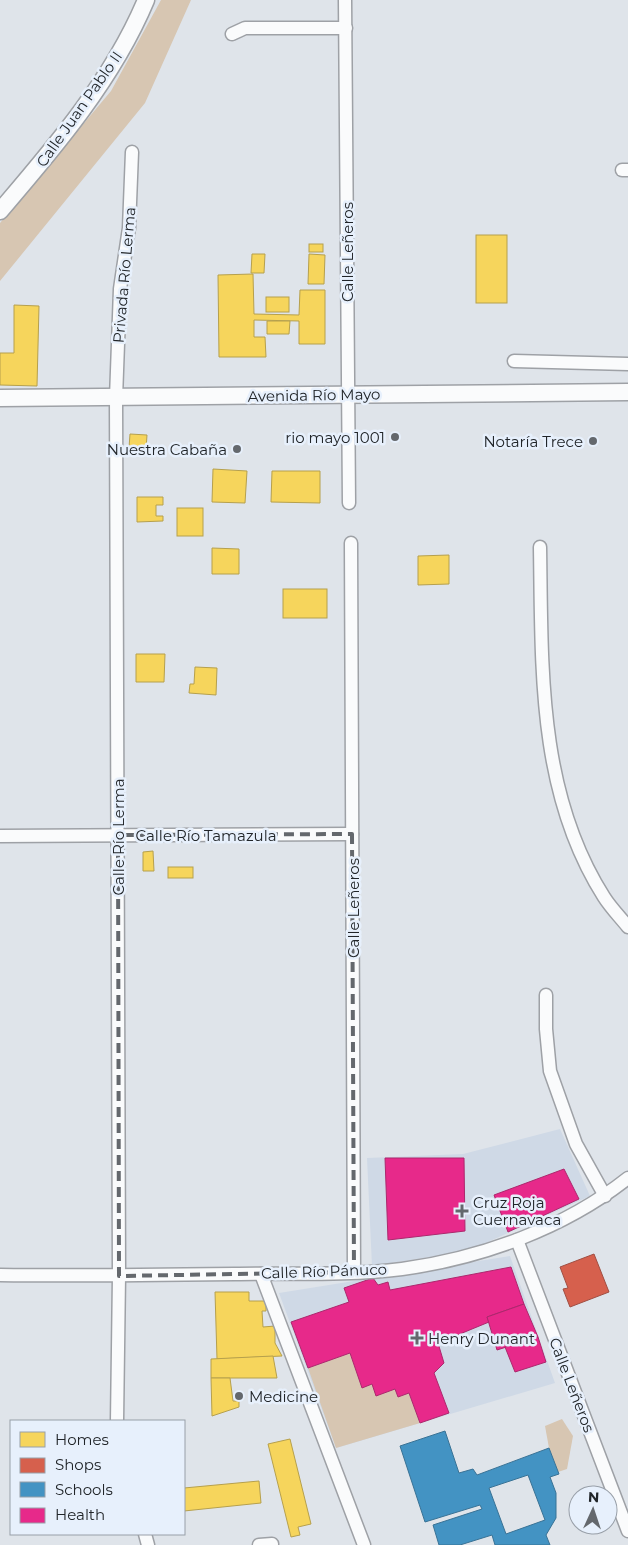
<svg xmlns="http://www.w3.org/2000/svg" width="628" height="1545" font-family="Montserrat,sans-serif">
<rect width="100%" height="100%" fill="#dfe4ea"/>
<g fill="#cfd9e6">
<path d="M560,1129l30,67 -122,55 -96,15 -5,-108 96,-4z"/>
<path d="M510,1256l45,127 -219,65 -57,-155z"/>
</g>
<g fill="#d7c6b2">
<path d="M161,0h30l-46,103 -145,178v-58l111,-132z"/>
<path d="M350,1353l12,34 10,-3 4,11 19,-6 3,8 11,-4 11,30 -84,25 -28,-80z"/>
<path d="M562,1419l11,17 -6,33 -9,3 -9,-24 -4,-22z"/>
</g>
<g fill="#f6d55c" stroke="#b6a04d">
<rect x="476" y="235" width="31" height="68"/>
<rect x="309" y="244" width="14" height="8"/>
<path d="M252,254h13l-1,19h-13z"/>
<path d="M309,254l16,1 -1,29h-16z"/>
<path d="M253,274l1,40 45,1 1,-25h25v54h-26v-23l-45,-1v17h11l1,20h-47l-1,-82z"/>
<rect x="266" y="297" width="23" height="15"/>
<path d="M14,305l25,1 -2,80 -37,-1v-32h14z"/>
<path d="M267,321h23l-1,13h-22z"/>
<path d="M130,434l17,1 -1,14 -17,-1z"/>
<path d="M213,469l34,2 -2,32 -33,-1z"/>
<path d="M272,471h48v32l-49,-1z"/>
<path d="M137,497h26v8h-7v11h7v5l-26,1z"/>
<rect x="177" y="508" width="26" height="28"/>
<path d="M212,548l27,1v25h-27z"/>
<path d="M449,555v29l-31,1v-29z"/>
<rect x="283" y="589" width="44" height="29"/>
<path d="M136,654h29l-1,28h-28z"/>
<path d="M195,667l22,1 -1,27 -27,-2 1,-9h4z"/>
<path d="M153,851l1,20h-11v-19z"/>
<rect x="168" y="867" width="25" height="11"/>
<path d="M215,1292h34v9h17v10h-4l1,16 12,-1v17l7,13 -65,3z"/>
<path d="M273,1356l4,22h-66v-19z"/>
<path d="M211,1378h19l3,23h6v6l-27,9z"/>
<path d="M290,1439l21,85 -13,3 2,8 -9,2 -23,-93z"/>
<path d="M259,1481l2,22 -77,8v-23z"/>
</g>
<path fill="#d6604d" stroke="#a04e42" d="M594,1254l15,38 -39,15 -7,-18 5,-1 -8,-21z"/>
<path fill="#4393c3" stroke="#397295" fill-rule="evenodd" d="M445,1431l14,42 14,-4 4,6 72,-27 10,26 -9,3 6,16v25l-10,17 4,10h-55l-3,-10 -32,10h-21l-6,-20 49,-16 -2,-4 -55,17 -25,-76zM528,1475l17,45 -39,14 -17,-46z"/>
<g fill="#e7298a" stroke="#ac286d">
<path d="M385,1158h79l1,73 -77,9z"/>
<path d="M564,1169l15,30 -71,33 -14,-37z"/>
<path d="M511,1267l13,37 -37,13 2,5 -51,21 6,20 -10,10 15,40 -29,10 -11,-30 -11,4 -3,-8 -19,7 -4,-12 -10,4 -12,-35 -42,15 -17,-46 58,-20 -5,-14 29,-10 5,7 10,-3 2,8z"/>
<path d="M524,1304l14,33 -41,13 -10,-33z"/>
<path d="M538,1337l8,25 -31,10 -10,-25z"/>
</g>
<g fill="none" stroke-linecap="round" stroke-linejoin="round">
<defs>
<g id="minor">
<path d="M345,0l4,503"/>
<path d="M232,34l13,-6h101"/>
<path d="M622,170h6"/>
<path d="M514,361l114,3"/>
<path d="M351,543l3,729"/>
<path d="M540,547c2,119 -3,245 64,350 7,11 16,20 24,30"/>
<path d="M0,836l352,-2"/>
<path d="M546,995v34l4,42 26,73 29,52"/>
<path d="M517,1240l111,291"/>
<path d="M261,1274l103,271"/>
<path d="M0,1275c78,1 157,0 235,-1 55,-1 112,2 167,-5 80,-11 163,-41 226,-91"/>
<path d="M117,1421l2,-145 -3,-878 4,-109 9,-61 3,-76"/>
<path d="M145,1534l3,11"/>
<path d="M259,1545l13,-1"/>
</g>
<g id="tertiary">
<path d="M0,211c55,-64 113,-132 146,-211"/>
<path d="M0,398l628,-6"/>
</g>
</defs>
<use href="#minor" stroke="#9ea1a6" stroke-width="15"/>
<use href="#tertiary" stroke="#9ea1a6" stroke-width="19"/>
<use href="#minor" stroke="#fafbfc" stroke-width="12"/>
<use href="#tertiary" stroke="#fafbfc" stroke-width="16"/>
</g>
<path fill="none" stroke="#64686d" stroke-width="4" stroke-dasharray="10 6" stroke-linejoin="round" d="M352,834l2,438 -235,4 -1,-441z"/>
<g fill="#64686d" stroke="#e7f0fc" stroke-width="2">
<circle cx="395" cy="437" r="5"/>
<circle cx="593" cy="441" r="5"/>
<circle cx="237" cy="449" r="5"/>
<path d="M459.5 1203.5h5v5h5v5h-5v5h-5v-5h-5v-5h5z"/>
<path d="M414.5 1330.5h5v5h5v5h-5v5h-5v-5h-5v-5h5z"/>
<circle cx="239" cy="1396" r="5"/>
</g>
<g text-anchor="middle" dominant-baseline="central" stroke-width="5" stroke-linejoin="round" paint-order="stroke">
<g font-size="15" fill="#212529" stroke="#e7f0fc">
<text transform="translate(79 109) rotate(-55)">Calle Juan Pablo II</text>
<text transform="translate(347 252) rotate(-90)">Calle Leñeros</text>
<text transform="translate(124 275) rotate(-85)">Privada Río Lerma</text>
<text transform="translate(314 395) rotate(-1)">Avenida Río Mayo</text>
<text x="206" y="835">Calle Río Tamazula</text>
<text transform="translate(118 837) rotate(-90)">Calle Río Lerma</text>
<text transform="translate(353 908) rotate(-90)">Calle Leñeros</text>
<text transform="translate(324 1271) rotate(-2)">Calle Río Pánuco</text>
<text transform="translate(572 1385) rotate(69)">Calle Leñeros</text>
</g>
<g font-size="15" fill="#212529" stroke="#e7f0fc" text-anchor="end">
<text x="385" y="437">rio mayo 1001</text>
<text x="583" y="441">Notaría Trece</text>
<text x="227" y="449">Nuestra Cabaña</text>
<text x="473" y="1202" text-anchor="start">Cruz Roja<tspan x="473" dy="17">Cuernavaca</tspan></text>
<text x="428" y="1338" text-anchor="start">Henry Dunant</text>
<text x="249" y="1396" text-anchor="start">Medicine</text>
</g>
</g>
<rect x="10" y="1420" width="175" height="115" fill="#e7f0fc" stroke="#989fa8"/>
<rect x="20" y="1432" width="25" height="15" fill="#f6d55c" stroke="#989fa8"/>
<text x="55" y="1445" font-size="15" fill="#212529">Homes</text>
<rect x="20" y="1458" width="25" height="15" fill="#d6604d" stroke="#989fa8"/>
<text x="55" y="1470" font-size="15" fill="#212529">Shops</text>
<rect x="20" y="1482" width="25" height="15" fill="#4393c3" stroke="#989fa8"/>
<text x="55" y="1495" font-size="15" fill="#212529">Schools</text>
<rect x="20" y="1508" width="25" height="15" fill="#e7298a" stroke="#989fa8"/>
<text x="55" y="1520" font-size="15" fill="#212529">Health</text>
<g transform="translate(593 1510) rotate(3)"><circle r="24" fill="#e7f0fc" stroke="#989fa8"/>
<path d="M0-4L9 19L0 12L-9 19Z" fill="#64686d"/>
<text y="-8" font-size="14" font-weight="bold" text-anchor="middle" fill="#212529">N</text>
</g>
</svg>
